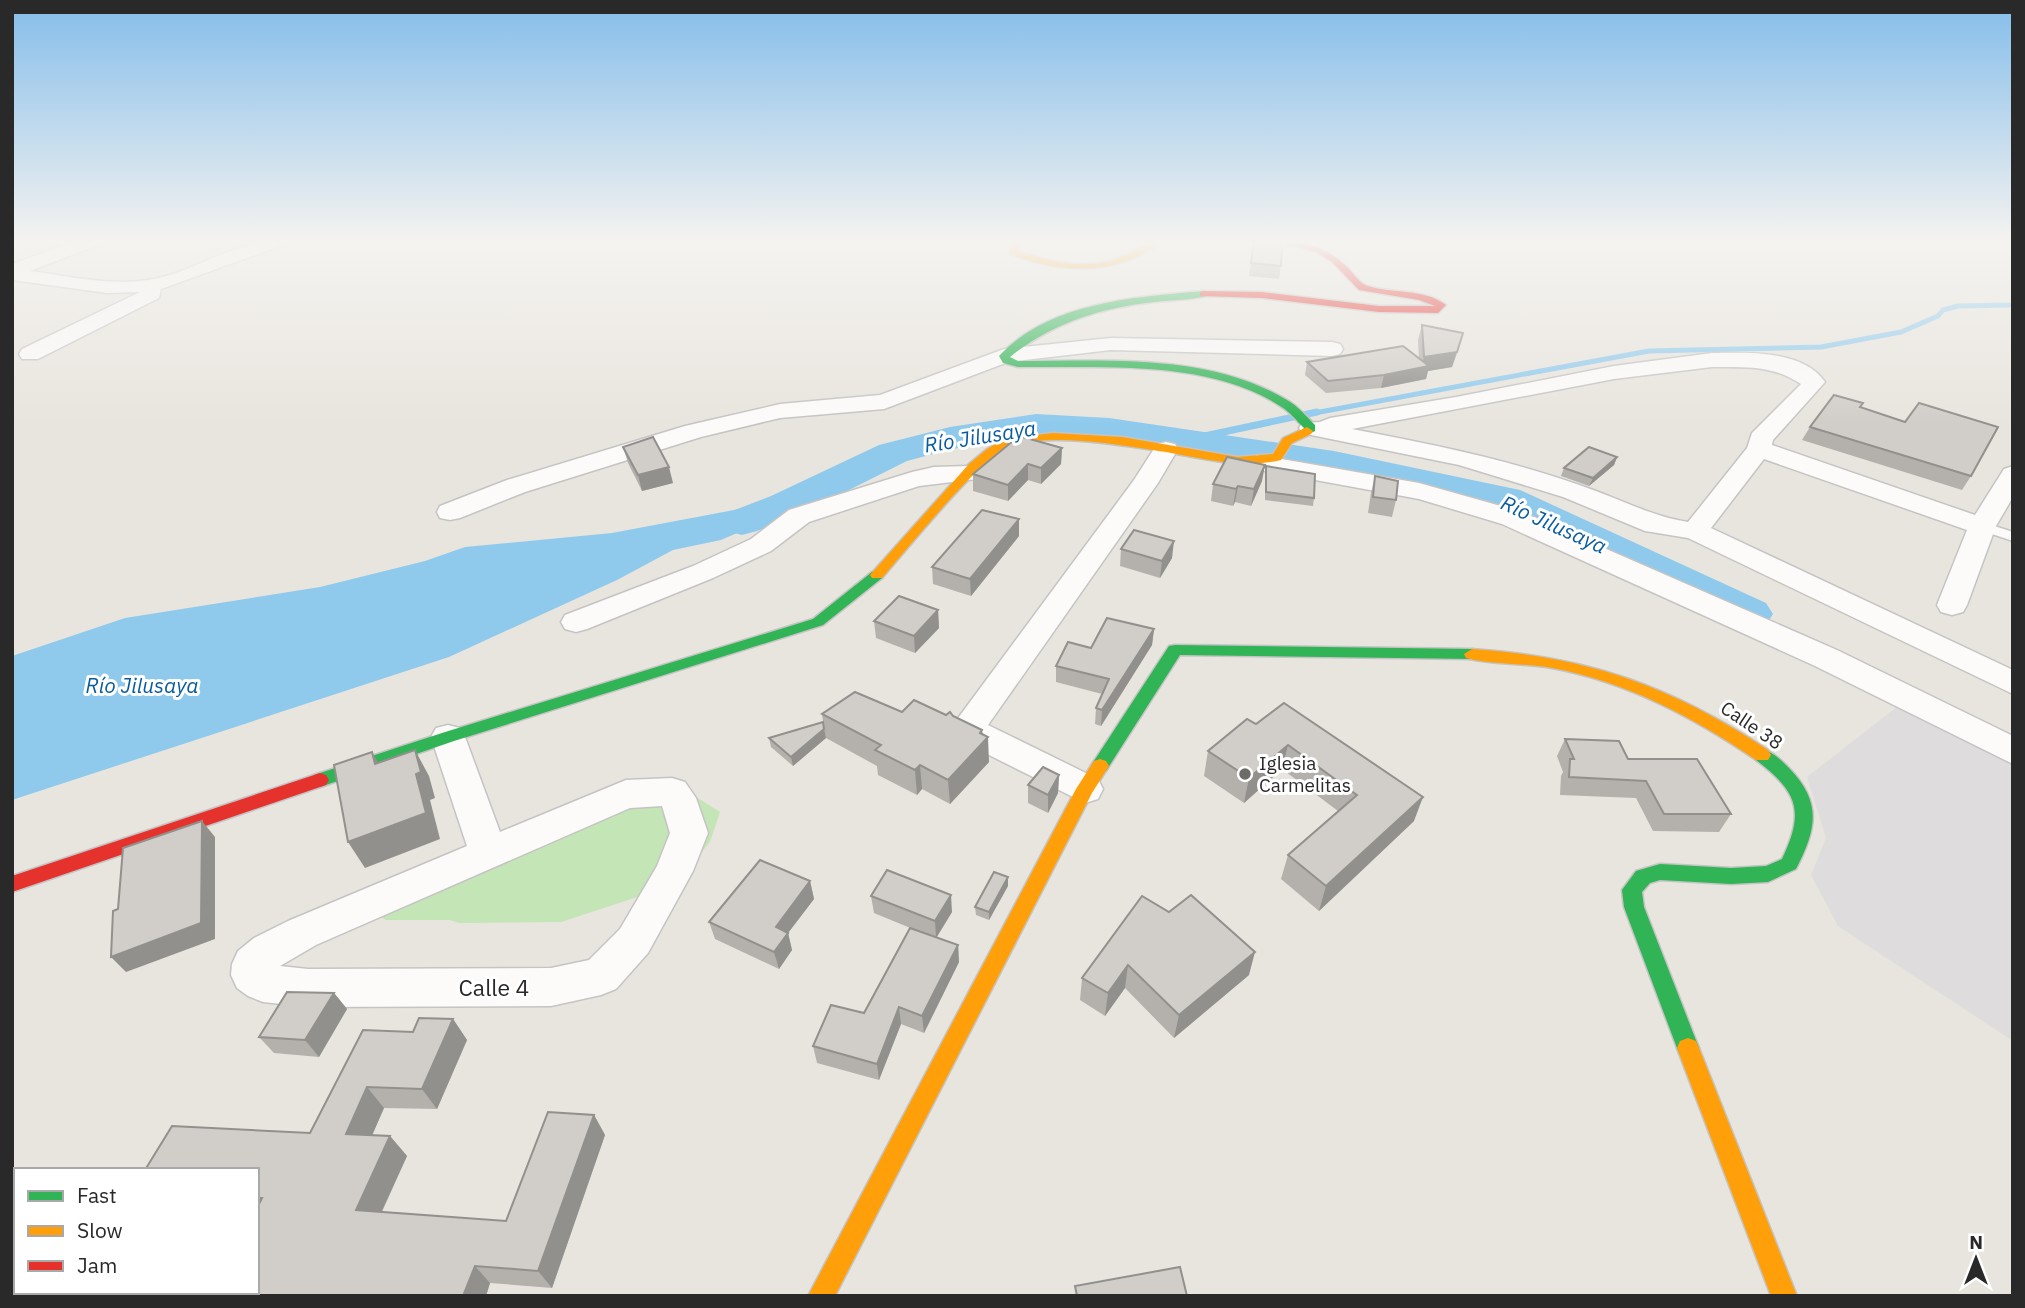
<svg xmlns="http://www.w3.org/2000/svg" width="2025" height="1308" font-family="'IBM Plex Sans',sans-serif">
<rect width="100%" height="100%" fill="#e8e5de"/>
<path fill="#dfdcdd" d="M1902,703l111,61v277l-175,-115 -27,-51 15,-37 -19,-61z"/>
<path fill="#c4e5b5" d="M693,795l27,17 -10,30 -36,43 -113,37 -102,1 -9,-3h-64l-18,-10 212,-97z"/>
<path fill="#8fcaed" d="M835,491l-114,49 -48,10 -56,30 -168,77 -437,143v-144l113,-38 195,-31 105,-26 40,-14 147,-14z"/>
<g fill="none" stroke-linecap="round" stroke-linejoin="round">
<path stroke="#8fcaed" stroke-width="5" d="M1309,414l340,-63 172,-4 80,-15 37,-16 5,-6 15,-4 55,-1"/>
<path stroke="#8fcaed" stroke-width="7" d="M1181,441l136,-29"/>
<path fill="#8fcaed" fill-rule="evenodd" d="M1036,414l73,4 225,33 186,39 246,113 7,11 -7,11 -17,4 -17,-4 -240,-116 -158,-34 -225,-35 -73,-4 -84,13 -45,12 -106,53 -44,17 -15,4 -15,-4 -6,-9 6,-9 44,-17 108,-51 71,-18z"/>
<defs>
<path id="lane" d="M1982,522l31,10v9l-36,-12 -2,-3 2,-3z"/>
<g id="street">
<path d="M76,241h25l-3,4 -68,26c38,5 80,15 118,9 47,-7 88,-42 138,-39l-3,4 -122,44 -2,9 -121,61h-16l-3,-5 3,-5 118,-57 -33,1 -95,-13v-16z"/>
<path d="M1111,338l221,4 8,2 3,5 -3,5 -8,2 -221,-6 -103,12 -124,47 -104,9 -79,19 -176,55 -65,26 -10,2 -10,-2 -3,-6 3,-6 67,-26 178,-54 95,-22 100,-9 124,-46z"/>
<path d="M1712,353c35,0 91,-4 113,29l-52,58 -1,5 203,70 29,-46 9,-3v31l-17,29 -29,79 -4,7 -11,3 -11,-3 -4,-7 30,-75 -203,-71 -53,69 302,142v24l-325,-156 -43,-7 -82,-34 -104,-32 -148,-30 -9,-2 -3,-5 3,-5 18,-1 10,-4 126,-21 158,-31zM1712,367c33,0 61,-2 89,17l-49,49 -5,15 -59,74c-38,-6 -70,-24 -106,-36 -75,-27 -152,-42 -230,-57l262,-50z"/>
<path d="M1166,442l9,2 3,5 -20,34 -170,242 110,54 5,10 -5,10 -13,4 -130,-65 -5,-9 184,-249 23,-36z"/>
<path d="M1258,455l161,28 103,29 315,138 176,86v28l-198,-98 -313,-142 -83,-25 -170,-31 -4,-5 4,-5z"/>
<path d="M968,466l9,3 4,5 -4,5 -58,7 -110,36 -38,29 -58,27 -126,51 -11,3 -11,-3 -4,-7 4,-7 128,-49 58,-27 38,-29 123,-38 22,-5z"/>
<path d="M448,725l12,3 5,9 35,95 126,-52 46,-2 13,4 11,16 12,35 -15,38 -45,82 -32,36 -15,6 -50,11 -243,1 -45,-5 -15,-6 -11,-8 -6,-13 1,-11 6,-13 16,-13 34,-17 179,-75 -36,-109 5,-9zM662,806l8,27 -13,33 -37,63 -31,31 -38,8 -243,1 -28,-3 36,-21 314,-137z"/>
</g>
<g id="fast">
<path d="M1204,291l4,1v4c-18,4 -36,4 -54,6 -54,6 -102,21 -144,55l8,4c89,0 191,-8 269,39 11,6 20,17 28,25v6l-8,4 -4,-1 -2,-3 3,-3c-8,-8 -15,-17 -24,-22 -71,-47 -180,-38 -262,-39l-15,-4 -4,-7c50,-54 136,-59 205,-65z"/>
<path d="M877,571l5,1 2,3 -2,3 -59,47 -369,116 -134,46 -6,-2 -3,-5 3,-5 128,-42 371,-114 59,-47z"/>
<path d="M1175,645l297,4 8,5 -8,5 -292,-4 -74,116h-12l-3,-5 3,-5 75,-115z"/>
<path d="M1762,749c11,3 19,11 27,19 34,35 27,62 7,101l-28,13 -37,2 -71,-4 -10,3 -8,9 2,15 55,141 -3,7 -8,3 -8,-3 -3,-7 -53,-141 -2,-17 14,-19 24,-7 71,4 35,-2 16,-7c23,-48 16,-67 -26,-99l-3,-5 3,-5z"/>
</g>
<g id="slow">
<path d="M1011,241h8l-1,10c31,11 69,20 101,7 16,-6 27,-18 45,-17 -48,35 -101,33 -154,13z"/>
<path d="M1307,427l6,4 -2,3 -19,9 -11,17c-39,9 -76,-1 -115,-8 -43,-7 -113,-19 -154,-7 -29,9 -106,106 -130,133h-10l-2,-3 99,-111 18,-15 17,-10 49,-6 69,4 116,20 35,-3 10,-16z"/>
<path d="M1472,649c117,8 199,37 296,101l3,5 -3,5h-12c-63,-43 -129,-78 -204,-92 -28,-5 -59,-3 -86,-10l-2,-4z"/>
<path d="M1100,759l6,2 3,5 -17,27 -257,503h-27l268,-507 18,-28z"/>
<path d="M1688,1038l8,3 3,7 98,248h-26l-94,-248 3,-7z"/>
</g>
<g id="jam">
<path d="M1274,241c28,-2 54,7 74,27 6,6 12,16 20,18 25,8 56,2 78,19l-8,8 -59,-1 -117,-14 -62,-2v-4l4,-1 58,1 117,14h56l-16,-6 -60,-10 -27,-28 -16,-10z"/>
<path d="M320,773l6,2 3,5 -3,5 -314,107v-16z"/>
</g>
</defs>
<use href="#lane" stroke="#c5c4c4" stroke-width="3"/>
<use href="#street" stroke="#c5c4c4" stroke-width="3"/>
<use href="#fast" stroke="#c5c4c4" stroke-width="3"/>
<use href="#slow" stroke="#c5c4c4" stroke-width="3"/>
<use href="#jam" stroke="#c5c4c4" stroke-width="3"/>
<use href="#lane" fill="#fcfbfa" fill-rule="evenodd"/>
<use href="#street" fill="#fcfbfa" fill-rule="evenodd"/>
<use href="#fast" fill="#30b455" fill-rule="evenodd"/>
<use href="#slow" fill="#ff9f0a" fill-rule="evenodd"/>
<use href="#jam" fill="#e5322d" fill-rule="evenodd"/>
</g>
<g fill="#b4b1ad">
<path d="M1254,241l27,25 -2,13 -30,-3z"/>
<path d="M1422,325l37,23 -7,19 -24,4 -2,8 -45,9 -55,5 -21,-18 2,-13 112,-3 -1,-19z"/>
<path d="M1861,407l110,69 -9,14 -160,-50 8,-13z"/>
<path d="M623,447l50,36 -31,8 -14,-28z"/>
<path d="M1062,448l-1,16 -20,20 -13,-4 -20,21 -35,-10v-17z"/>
<path d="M1617,457l-3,8 -25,21 -28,-10 3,-8z"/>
<path d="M1266,466l48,32 -1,8 -48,-6v-25z"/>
<path d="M1375,476l21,24 -4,17 -24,-4 3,-20z"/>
<path d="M1262,481l-11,25 -16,-4 -2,4 -22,-5 2,-17z"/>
<path d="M1019,519v17l-48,60 -38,-12 -1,-17z"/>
<path d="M1121,549l51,9 -12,20 -40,-12z"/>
<path d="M938,610l1,18 -24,25 -39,-15 -2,-17z"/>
<path d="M1154,629l-2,16 -51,81 -6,-2 1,-16 6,-14 -46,-12v-16l35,-18z"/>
<path d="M822,714l131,2 29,14 7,32 -39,42 -28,-15 -5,6 -39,-20 -1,-9 -51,-28 -33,28 -22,-19 -2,-9 54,-16z"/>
<path d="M1247,719l167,102 -95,90 -38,-32 7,-24 50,-44 -56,-42 -38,34 -40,-27 4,-25z"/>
<path d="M1565,739l63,20 103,55 -12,18 -66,-1 -17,-33 -76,-3 1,-19 2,-4 -6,-16z"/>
<path d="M1059,775l-1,18 -10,20 -20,-10v-18z"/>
<path d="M810,881l4,18 -26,34 4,17 -13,19 -64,-30 -6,-17z"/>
<path d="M1008,886l-19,34 -13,-5 -1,-8z"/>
<path d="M871,896l81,16 -15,25 21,8 1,17 -35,71 -23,-9 -22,56 -62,-17 -4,-17 51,-33 56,-81 -46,-19z"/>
<path d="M1142,896l107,79 -75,63 -49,-50 -20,28 -25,-16 2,-22z"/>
<path d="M334,993l13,16 -28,48 -45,-4 -15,-16z"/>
<path d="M453,1019l14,21 -30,69 -53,-1 -12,27 18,1 17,20 -25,56 124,9 88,-106 11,20 -53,153 -62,-5 -4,13h-251l22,-4v-122l53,-37 103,-101z"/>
</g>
<g fill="#92908d">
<path d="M1463,333l-11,34 -24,4 -2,8 -45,9 3,-13 37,-7 3,-11z"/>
<path d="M1062,448l-1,16 -20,20v-16z"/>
<path d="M1617,457l-3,8 -25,21 4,-8z"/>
<path d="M1028,464v16l-20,21v-16z"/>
<path d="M1265,465l-3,16 -11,25 3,-17z"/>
<path d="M669,467l4,16 -31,8 -4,-16z"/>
<path d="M1238,486l-3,16 -2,4 3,-17z"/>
<path d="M1019,519v17l-48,60 -1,-17z"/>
<path d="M1174,541l-2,17 -12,20 2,-17z"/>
<path d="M938,610l1,18 -24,25 -1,-17z"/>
<path d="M1154,629l-2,16 -51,81 1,-16z"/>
<path d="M824,729l2,9 -33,28 -2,-9z"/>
<path d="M982,730v14l6,-7 1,25 -39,42 -2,-24z"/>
<path d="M1288,745l-6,24 -38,34 5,-25z"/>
<path d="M415,750l14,26 6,22 -5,2 10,39 -75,29 -17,-26z"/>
<path d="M372,752l15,26 -12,-14z"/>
<path d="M920,765l2,24 -5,6 -2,-25z"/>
<path d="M1059,775l-1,18 -10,20v-18z"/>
<path d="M1423,797l-9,24 -95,90 7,-25z"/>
<path d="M202,821l13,16v102l-89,33 -15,-15z"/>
<path d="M1008,877v9l-19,34v-8z"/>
<path d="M810,881l4,18 -26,34 4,17 -13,19 -5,-17 2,-25z"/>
<path d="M951,895l1,17 -16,26 -1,-17z"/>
<path d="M958,945l1,17 -35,71 -2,-17z"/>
<path d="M1255,952l-6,23 -75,63 5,-23z"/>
<path d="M1128,965l-3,23 -20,28 3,-23z"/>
<path d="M334,993l13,16 -28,48 -14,-17z"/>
<path d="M899,1007l2,17 -22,56 -2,-16z"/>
<path d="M453,1019l14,21 -30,69 -15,-20z"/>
<path d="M367,1087l17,21 -20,46 -18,-20z"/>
<path d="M594,1115l11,20 -53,153 -14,-17z"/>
<path d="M390,1136l17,20 -33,72 -18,-18z"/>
<path d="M475,1266l15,17 -4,13h-23z"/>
</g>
<g fill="#d1cec9" stroke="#92908d" stroke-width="2">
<path d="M1254,241l28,1 -1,24 -30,-3z"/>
<path d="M1422,325l41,8 -6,19 -33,5z"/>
<path d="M1403,346l26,20 -45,9 -56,6 -21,-19z"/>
<path d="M1834,395l29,8 -3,4 45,15 14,-19 79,24 -27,49 -161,-49z"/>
<path d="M1019,436l43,12 -21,20 -13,-4 -20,21 -35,-11z"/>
<path d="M653,437l16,30 -31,8 -15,-28z"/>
<path d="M1589,447l28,10 -24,21 -29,-10z"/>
<path d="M1227,457l38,8 -11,24 -16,-3 -2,3 -23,-5z"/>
<path d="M1266,466l49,8 -1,24 -48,-6z"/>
<path d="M1375,476l23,5 -2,19 -23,-3z"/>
<path d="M982,510l37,9 -49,60 -38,-12z"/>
<path d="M1134,530l40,11 -12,20 -41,-12z"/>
<path d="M899,596l39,14 -24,26 -40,-15z"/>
<path d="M1107,618l47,11 -52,81 -6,-2 13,-29 -53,-13 12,-24 23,6z"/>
<path d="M855,692l47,20 12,-12 32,15 4,-3 3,4 29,14 -2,3 8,4 -40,43 -28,-15 -5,5 -40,-20 6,-5 -59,-31z"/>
<path d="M1284,703l139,94 -97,89 -38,-31 69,-60 -69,-50 -39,33 -41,-27 39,-32 9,5z"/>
<path d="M823,722l1,7 -33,28 -22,-19z"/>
<path d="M1565,739l54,2 9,18h69l34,55h-67l-18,-33 -77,-4 1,-18h4z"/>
<path d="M415,750l6,22 -5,2 10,39 -78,29 -14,-77 38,-13 3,12z"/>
<path d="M1043,767l16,8 -11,20 -20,-10z"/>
<path d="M202,821l-1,102 -90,34 2,-46 5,-2 5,-61z"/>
<path d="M760,860l50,21 -34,46 12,6 -14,19 -65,-30z"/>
<path d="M887,870l64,25 -16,26 -64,-25z"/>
<path d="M994,872l14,5 -19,35 -14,-5z"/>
<path d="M1191,895l64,57 -76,63 -51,-50 -20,28 -26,-15 60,-82 27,16z"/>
<path d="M910,928l48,17 -36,71 -23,-9 -22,57 -64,-18 18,-41 33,8z"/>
<path d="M287,992l47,1 -29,47 -46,-3z"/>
<path d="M419,1018l34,1 -31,70 -55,-2 -21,47 44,2 -34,74 150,11 42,-109 46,3 -56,156 -63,-5 -12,30h-228l1,-4h21v-84l5,-10h-5v-28h-112l27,-44 138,7 53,-103 50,2z"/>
<path d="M1180,1267l7,29h-110l-2,-10z"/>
</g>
<linearGradient id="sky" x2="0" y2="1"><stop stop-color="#84bdea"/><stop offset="0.57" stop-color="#f5f3f0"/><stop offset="1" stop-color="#f5f3f0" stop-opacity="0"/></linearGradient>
<rect width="2025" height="424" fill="url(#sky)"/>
<circle fill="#6c6b68" stroke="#fff" stroke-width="2.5" cx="1245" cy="774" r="7"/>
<g text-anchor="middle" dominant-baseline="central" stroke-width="6" stroke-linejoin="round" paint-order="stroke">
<g font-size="19" fill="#292929" stroke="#fff">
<text transform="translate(1752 725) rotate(34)">Calle 38</text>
</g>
<g font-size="19" fill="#292929" stroke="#fff" text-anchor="start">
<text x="1259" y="763">Iglesia<tspan x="1259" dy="22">Carmelitas</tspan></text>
</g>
<g font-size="21" font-style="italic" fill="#085b9e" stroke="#fff">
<text transform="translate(980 436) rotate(-9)">Río Jilusaya</text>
<text transform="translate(1554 524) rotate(24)">Río Jilusaya</text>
<text x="142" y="685">Río Jilusaya</text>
</g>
<g font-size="23" fill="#292929" stroke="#fff">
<text x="494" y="987">Calle 4</text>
</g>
</g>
<rect width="2025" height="1308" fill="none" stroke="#292929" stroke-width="28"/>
<rect x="14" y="1168" width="245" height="126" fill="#ffffff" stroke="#a9a9a9" stroke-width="2"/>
<rect x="28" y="1191" width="35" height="10" fill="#30b455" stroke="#a9a9a9" stroke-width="2"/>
<text x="77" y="1203" font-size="21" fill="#292929">Fast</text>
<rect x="28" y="1226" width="35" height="10" fill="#ff9f0a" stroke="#a9a9a9" stroke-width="2"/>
<text x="77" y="1238" font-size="21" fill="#292929">Slow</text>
<rect x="28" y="1261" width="35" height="10" fill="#e5322d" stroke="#a9a9a9" stroke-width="2"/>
<text x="77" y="1273" font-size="21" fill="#292929">Jam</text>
<g transform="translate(1976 1259)" stroke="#ffffff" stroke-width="5" paint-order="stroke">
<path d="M0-5L12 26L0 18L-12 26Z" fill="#292929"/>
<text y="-10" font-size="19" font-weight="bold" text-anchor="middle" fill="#292929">N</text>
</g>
</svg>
